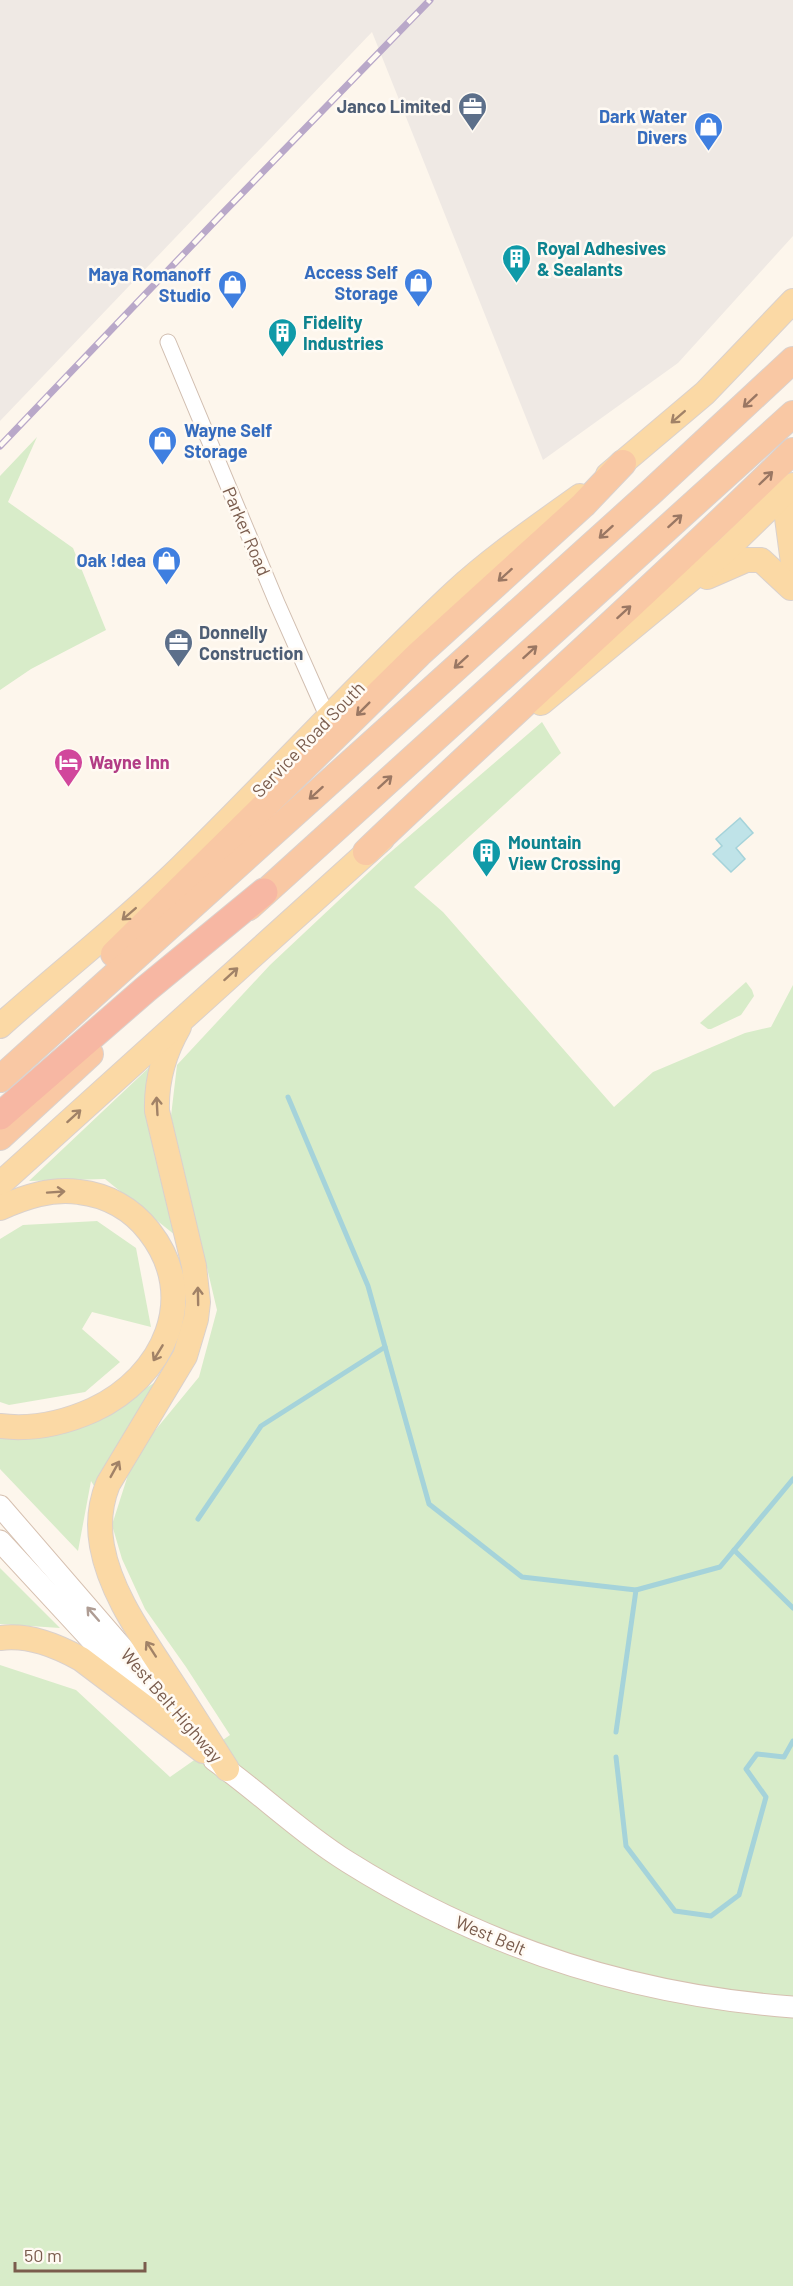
<svg xmlns="http://www.w3.org/2000/svg" width="793" height="2286" font-family="Barlow,sans-serif">
<rect width="100%" height="100%" fill="#fdf6ec"/>
<path fill="#efe9e4" d="M0,0h793v236l-115,127 -135,97 -171,-428 -372,389z"/>
<g fill="#d8ecc9">
<path d="M37,437l-29,65 65,46 33,82 -75,39 -31,21v-214z"/>
<path d="M542,722l19,31 -147,134 29,25 171,195 39,-35 92,-39 26,-6 22,-42v1301h-793v-621l76,25 94,87 60,-42 -44,-68 -41,-58 -23,-50 -10,-34 22,-69 65,-79 18,-67 -46,-194 6,-51 93,-100 116,-109z"/>
<path d="M746,982l6,8 2,6 -13,19 -30,14h-3l-8,-6z"/>
<path d="M157,1060l23,179 -75,-60 -76,2z"/>
<path d="M97,1221l39,27 15,79 -59,-15 -10,17 38,33 -35,30 -76,13 -9,-3v-163l23,-14z"/>
<path d="M163,1377l-67,112 -5,-8 -13,70 -78,-82v-37l18,4 72,-11z"/>
<path d="M0,1568l60,60 -60,-4z"/>
</g>
<path fill="#bfe3e8" stroke="#a5d3da" stroke-width="1.5" d="M740,818l13,15 -17,15 9,11 -14,13 -18,-18 9,-8 -6,-7z"/>
<g fill="none" stroke-linecap="round" stroke-linejoin="round">
<g stroke="#a5d3da" stroke-width="5">
<path d="M288,1097l80,189 61,218 93,73 114,13 84,-23 73,-88"/>
<path d="M198,1519l63,-93 124,-79"/>
<path d="M734,1550l59,58"/>
<path d="M616,1732l20,-142"/>
<path d="M616,1757l10,89 49,65 36,5 28,-21 27,-98 -20,-28 11,-15 27,3 9,-16"/>
</g>
<defs>
<path id="minor" d="M168,342l109,261 51,115"/>
<g id="secondary">
<path d="M0,1506l190,220"/>
<path d="M0,1541l146,158"/>
<path d="M214,1760c46,33 86,72 134,102 137,86 284,133 445,145"/>
</g>
<g id="primary">
<path d="M608,475l97,-82 88,-92"/>
<path d="M793,503l-6,15 6,45"/>
<path d="M707,577l39,-17h15l30,28"/>
<path d="M541,703l183,-151 69,-67"/>
<path d="M0,1026c60,-54 124,-103 181,-159 92,-90 179,-186 273,-274 39,-36 83,-66 126,-97"/>
<path d="M179,1027c-15,26 -23,54 -22,84l37,155 4,36 -2,17 -11,37 -77,128c-8,20 -10,40 -6,62 8,45 37,86 61,123 22,33 43,67 64,100"/>
<path d="M0,1184l382,-345"/>
<path d="M0,1208c25,-11 51,-20 79,-16 28,3 53,17 70,39 52,66 15,146 -56,179 -29,13 -61,20 -93,16"/>
<path d="M0,1638c29,-4 57,8 81,21l122,92"/>
</g>
<g id="trunk">
<path d="M366,852c141,-135 288,-264 427,-401"/>
<path d="M249,907l544,-493"/>
<path d="M114,954l305,-300 164,-149 40,-42"/>
<path d="M0,1079l650,-586 143,-133"/>
<path d="M0,1137l90,-83"/>
</g>
<path id="motorway" d="M0,1116l146,-127 118,-97"/>
</defs>
<use href="#minor" stroke="#d1beb0" stroke-width="17"/>
<use href="#secondary" stroke="#d6c0b0" stroke-width="23"/>
<use href="#primary" stroke="#dad1cd" stroke-width="26"/>
<use href="#trunk" stroke="#dad1cd" stroke-width="28"/>
<use href="#motorway" stroke="#dad1cd" stroke-width="29"/>
<use href="#minor" stroke="#fff" stroke-width="15"/>
<use href="#secondary" stroke="#fff" stroke-width="21"/>
<use href="#primary" stroke="#fbd9a5" stroke-width="24"/>
<use href="#trunk" stroke="#f9c8a4" stroke-width="26"/>
<use href="#motorway" stroke="#f7b7a3" stroke-width="27"/>
<defs>
<path id="rail" d="M0,446l219,-229 211,-217"/>
</defs>
<use href="#rail" stroke="#b9a8c9" stroke-width="7"/>
<use href="#rail" stroke="#fffaf3" stroke-width="4.5" stroke-dasharray="14" stroke-linecap="butt"/>
</g>
<defs><path id="oneway-shaft" d="M-6 0H5M1.5-3L5.5 0L1.5 3" fill="none" stroke-width="1.6" stroke-linecap="round" stroke-linejoin="round" transform="scale(1.5)"/></defs>
<g stroke="#9a7763">
<use href="#oneway-shaft" transform="translate(750 401) rotate(137)"/>
<use href="#oneway-shaft" transform="translate(766 478) rotate(-44)"/>
<use href="#oneway-shaft" transform="translate(675 521) rotate(-42)"/>
<use href="#oneway-shaft" transform="translate(606 532) rotate(138)"/>
<use href="#oneway-shaft" transform="translate(505 575) rotate(138)"/>
<use href="#oneway-shaft" transform="translate(624 612) rotate(-42)"/>
<use href="#oneway-shaft" transform="translate(530 652) rotate(-42)"/>
<use href="#oneway-shaft" transform="translate(461 662) rotate(138)"/>
<use href="#oneway-shaft" transform="translate(363 709) rotate(135)"/>
<use href="#oneway-shaft" transform="translate(385 782) rotate(-42)"/>
<use href="#oneway-shaft" transform="translate(316 793) rotate(138)"/>
</g>
<g stroke="#a18267">
<use href="#oneway-shaft" transform="translate(678 417) rotate(139)"/>
<use href="#oneway-shaft" transform="translate(129 914) rotate(139)"/>
<use href="#oneway-shaft" transform="translate(231 974) rotate(-42)"/>
<use href="#oneway-shaft" transform="translate(157 1106) rotate(-93)"/>
<use href="#oneway-shaft" transform="translate(74 1116) rotate(-42)"/>
<use href="#oneway-shaft" transform="translate(56 1192) rotate(-4)"/>
<use href="#oneway-shaft" transform="translate(198 1296) rotate(-91)"/>
<use href="#oneway-shaft" transform="translate(158 1353) rotate(121)"/>
<use href="#oneway-shaft" transform="translate(115 1469) rotate(-61)"/>
<use href="#oneway-shaft" transform="translate(151 1649) rotate(-123)"/>
</g>
<use stroke="#af9d94" href="#oneway-shaft" transform="translate(93 1614) rotate(-131)"/>
<defs>
<symbol id="office-pin" viewBox="-11 -11 22 30"><path d="M0 17L-7.5 6A9.5 9.5 0 1 1 7.5 6Z" fill="#5c6f8a" stroke="#fffaf3"/><path d="M-6-3h4V-5.5h4V-3h4V5H-6ZM-1-4.5V-3h2v-1.5ZM-6 0V1H6V0Z" fill="#fff"/></symbol>
<symbol id="shop-pin" viewBox="-11 -11 22 30"><path d="M0 17L-7.5 6A9.5 9.5 0 1 1 7.5 6Z" fill="#3f7fe0" stroke="#fffaf3"/><path d="M-5-2.5h2.3a2.7 3.5 0 0 1 5.4 0H5L5.5 6h-11ZM-1.5-2.5h3a1.5 2.3 0 0 0-3 0Z" fill="#fff"/></symbol>
<symbol id="building-pin" viewBox="-11 -11 22 30"><path d="M0 17L-7.5 6A9.5 9.5 0 1 1 7.5 6Z" fill="#0f9aa8" stroke="#fffaf3"/><path d="M-4-6H4V6H1V3H-1V6H-4ZM-2.5-4.3h1.7v1.8h-1.7ZM.8-4.3h1.7v1.8H.8ZM-2.5-1h1.7V.8h-1.7ZM.8-1h1.7V.8H.8Z" fill="#fff"/></symbol>
<symbol id="hotel-pin" viewBox="-11 -11 22 30"><path d="M0 17L-7.5 6A9.5 9.5 0 1 1 7.5 6Z" fill="#d1479c" stroke="#fffaf3"/><path d="M-6-4.5h1.5V1H6V5H4.5V3h-9V5H-6ZM-4 0a1.8 1.8 0 1 1 3.6 0ZM.5 0V-2.5h3Q6-2.5 6 0Z" fill="#fff"/></symbol>
</defs>
<g fill-rule="evenodd">
<use href="#office-pin" x="456" y="90" width="33" height="45"/>
<use href="#shop-pin" x="692" y="110" width="33" height="45"/>
<use href="#building-pin" x="500" y="242" width="33" height="45"/>
<use href="#shop-pin" x="402" y="266" width="33" height="45"/>
<use href="#shop-pin" x="216" y="268" width="33" height="45"/>
<use href="#building-pin" x="266" y="316" width="33" height="45"/>
<use href="#shop-pin" x="146" y="424" width="33" height="45"/>
<use href="#shop-pin" x="150" y="544" width="33" height="45"/>
<use href="#office-pin" x="162" y="626" width="33" height="45"/>
<use href="#hotel-pin" x="52" y="746" width="33" height="45"/>
<use href="#building-pin" x="470" y="836" width="33" height="45"/>
</g>
<g text-anchor="middle" dominant-baseline="central" stroke-width="5" stroke-linejoin="round" paint-order="stroke">
<g font-size="18" font-weight="bold" fill="#4e5e75" stroke="#fffaf3" text-anchor="end">
<text x="451" y="106">Janco Limited</text>
<text x="199" y="632" text-anchor="start">Donnelly<tspan x="199" dy="21">Construction</tspan></text>
</g>
<g font-size="18" font-weight="bold" fill="#366cbe" stroke="#fffaf3" text-anchor="end">
<text x="687" y="116">Dark Water<tspan x="687" dy="21">Divers</tspan></text>
<text x="398" y="272">Access Self<tspan x="398" dy="21">Storage</tspan></text>
<text x="211" y="274">Maya Romanoff<tspan x="211" dy="21">Studio</tspan></text>
<text x="184" y="430" text-anchor="start">Wayne Self<tspan x="184" dy="21">Storage</tspan></text>
<text x="146" y="560">Oak !dea</text>
</g>
<g font-size="18" font-weight="bold" fill="#0d838f" stroke="#fffaf3" text-anchor="start">
<text x="537" y="248">Royal Adhesives<tspan x="537" dy="21">&amp; Sealants</tspan></text>
<text x="303" y="322">Fidelity<tspan x="303" dy="21">Industries</tspan></text>
<text x="508" y="842">Mountain<tspan x="508" dy="21">View Crossing</tspan></text>
</g>
<g font-size="18" fill="#7a5c4d" stroke="#fffaf3">
<text transform="translate(247 531) rotate(67)">Parker Road</text>
<text transform="translate(308 739) rotate(-46)">Service Road South</text>
<text transform="translate(172 1705) rotate(49)">West Belt Highway</text>
<text transform="translate(491 1935) rotate(23)">West Belt</text>
</g>
<g font-size="18" font-weight="bold" fill="#b23c85" stroke="#fffaf3" text-anchor="start">
<text x="89" y="762">Wayne Inn</text>
</g>
</g>
<path d="M15 2262v9h130v-9" fill="none" stroke="#7a5c4d" stroke-width="3"/>
<text x="24" y="2262" font-size="18" fill="#7a5c4d" stroke="#fffaf3" stroke-width="4.5" paint-order="stroke">50 m</text>
</svg>
